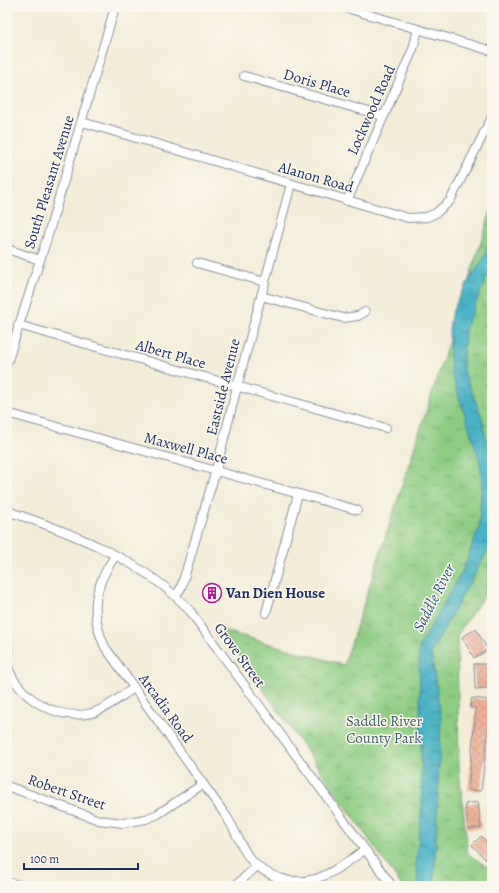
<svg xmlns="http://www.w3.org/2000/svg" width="499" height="893" font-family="Alegreya,serif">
<defs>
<pattern id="park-tufts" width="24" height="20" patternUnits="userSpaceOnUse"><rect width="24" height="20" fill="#8ecc83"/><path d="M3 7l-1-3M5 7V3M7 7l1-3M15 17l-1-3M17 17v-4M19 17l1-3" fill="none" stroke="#73a66e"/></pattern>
<pattern id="water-ripples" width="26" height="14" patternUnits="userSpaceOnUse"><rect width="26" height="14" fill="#48b3c5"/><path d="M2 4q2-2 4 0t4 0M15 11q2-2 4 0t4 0" fill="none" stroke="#3b92a3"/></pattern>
<pattern id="building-cross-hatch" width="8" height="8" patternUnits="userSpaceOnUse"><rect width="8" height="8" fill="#eeb299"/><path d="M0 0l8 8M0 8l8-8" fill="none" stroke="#cc9986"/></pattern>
</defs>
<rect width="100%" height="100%" fill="#fbf7ec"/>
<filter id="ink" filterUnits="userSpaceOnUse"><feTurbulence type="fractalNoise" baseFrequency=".025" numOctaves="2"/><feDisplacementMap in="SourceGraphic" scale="8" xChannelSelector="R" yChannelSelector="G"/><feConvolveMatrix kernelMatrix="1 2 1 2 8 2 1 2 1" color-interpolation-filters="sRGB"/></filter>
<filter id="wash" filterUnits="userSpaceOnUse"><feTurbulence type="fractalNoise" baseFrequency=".012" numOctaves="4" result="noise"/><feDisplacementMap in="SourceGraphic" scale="16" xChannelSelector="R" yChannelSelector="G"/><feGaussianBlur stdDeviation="0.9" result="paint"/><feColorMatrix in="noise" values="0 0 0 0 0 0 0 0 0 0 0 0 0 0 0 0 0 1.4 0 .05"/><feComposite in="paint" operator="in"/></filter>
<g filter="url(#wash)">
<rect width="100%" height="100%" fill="#f3edd8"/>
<path fill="url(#park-tufts)" stroke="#547e70" d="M492,208v376l-35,51 2,135 9,84 24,16v16h-90l-181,-256 123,35z"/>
<path fill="url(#water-ripples)" stroke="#327192" d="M492,230v35l-27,64 -2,29v12l19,48 10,51v74l-61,109 10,66 -7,168h-15l-3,-19 6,-63 -3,-157 44,-77 10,-27 6,-15 3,-51 -3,-19 -28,-86 -2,-43 2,-14 8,-18 27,-43z"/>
<g id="blocks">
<g fill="url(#building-cross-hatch)">
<path d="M209,583l9,3 -3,14 -6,-2 1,-2 -4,-2z"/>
<path d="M476,629l12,21 -14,8 -12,-21z"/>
<path d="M474,664h14l1,24 -14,1z"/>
<path d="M472,698l20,2 -11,91 -13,-1 8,-82h-6z"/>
<path d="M478,802l3,26 -13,1 -3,-25z"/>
<path d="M481,836l11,11v11l-4,4 -16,-17z"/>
</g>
</g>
</g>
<g filter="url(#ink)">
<use href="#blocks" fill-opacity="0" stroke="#878e9b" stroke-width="1"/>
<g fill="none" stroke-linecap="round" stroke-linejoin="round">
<defs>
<g id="minor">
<path d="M343,7l149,44"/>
<path d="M244,76l139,40"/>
<path d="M82,122l326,96 19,-1 9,-4 14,-12 42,-84"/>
<path d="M347,201l66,-152 5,-20"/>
<path d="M7,249l33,11"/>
<path d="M197,263l68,19"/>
<path d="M261,296l82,22 15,-2 7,-4"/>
<path d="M18,325l368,103"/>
<path d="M7,363l41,-128 67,-228"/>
<path d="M7,413l350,97"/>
<path d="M7,511c63,21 139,50 183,100l202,275"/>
<path d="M115,556c-21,30 -26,57 -10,91 40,56 80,111 119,166 11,14 16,34 27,47 8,9 17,14 28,18 34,12 60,-10 85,-28"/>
<path d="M176,595l5,-7 35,-118 21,-83 54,-203"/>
<path d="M266,613l32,-119"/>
<path d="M7,659l1,-10"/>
<path d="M7,664c9,33 51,58 85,49 15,-4 29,-17 42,-25"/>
<path d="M7,786l92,34 24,3 23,-4 12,-5 45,-30"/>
<path d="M7,882l17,4"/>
<path d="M235,886l22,-20"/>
</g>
</defs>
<use href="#minor" stroke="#878e9b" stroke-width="10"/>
<use href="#minor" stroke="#fff" stroke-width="8"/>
</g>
</g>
<defs>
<symbol id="building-ring" viewBox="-11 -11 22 22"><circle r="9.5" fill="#fbf7ec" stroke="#b5179e" stroke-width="1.5"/><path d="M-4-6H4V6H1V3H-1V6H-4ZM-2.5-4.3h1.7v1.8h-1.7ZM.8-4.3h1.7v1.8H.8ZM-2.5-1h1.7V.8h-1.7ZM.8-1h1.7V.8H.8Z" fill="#b5179e"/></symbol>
</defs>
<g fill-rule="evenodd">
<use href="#building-ring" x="201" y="582" width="22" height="22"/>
</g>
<g text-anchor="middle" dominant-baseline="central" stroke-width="3" stroke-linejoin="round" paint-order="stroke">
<g font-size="15" fill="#1b2f5e" stroke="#fbf7ec">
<text transform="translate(317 83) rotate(16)">Doris Place</text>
<text transform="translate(371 110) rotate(-66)">Lockwood Road</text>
<text transform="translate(316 177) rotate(16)">Alanon Road</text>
<text transform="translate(49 182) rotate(-73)">South Pleasant Avenue</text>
<text transform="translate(171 354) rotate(16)">Albert Place</text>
<text transform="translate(223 387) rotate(-76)">Eastside Avenue</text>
<text transform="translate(186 448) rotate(15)">Maxwell Place</text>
<text transform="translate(240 655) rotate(54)">Grove Street</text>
<text transform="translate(166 708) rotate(54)">Arcadia Road</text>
<text transform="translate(67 792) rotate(19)">Robert Street</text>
</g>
<g font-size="15" font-weight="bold" fill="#1b2f5e" stroke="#fbf7ec" text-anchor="start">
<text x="226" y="593">Van Dien House</text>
</g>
<g font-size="15" fill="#3e5e69" stroke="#fbf7ec">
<text x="384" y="721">Saddle River<tspan x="384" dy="17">County Park</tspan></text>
</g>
<g font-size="16" font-style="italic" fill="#2b5d82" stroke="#fbf7ec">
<text transform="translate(434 598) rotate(-63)">Saddle River</text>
</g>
</g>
<rect width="499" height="893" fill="none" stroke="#fbf7ec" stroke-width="24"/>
<path d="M24 863v6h114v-6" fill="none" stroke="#1b2f5e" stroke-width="2"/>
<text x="30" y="863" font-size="12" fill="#1b2f5e" stroke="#fbf7ec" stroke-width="3" paint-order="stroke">100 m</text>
</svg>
